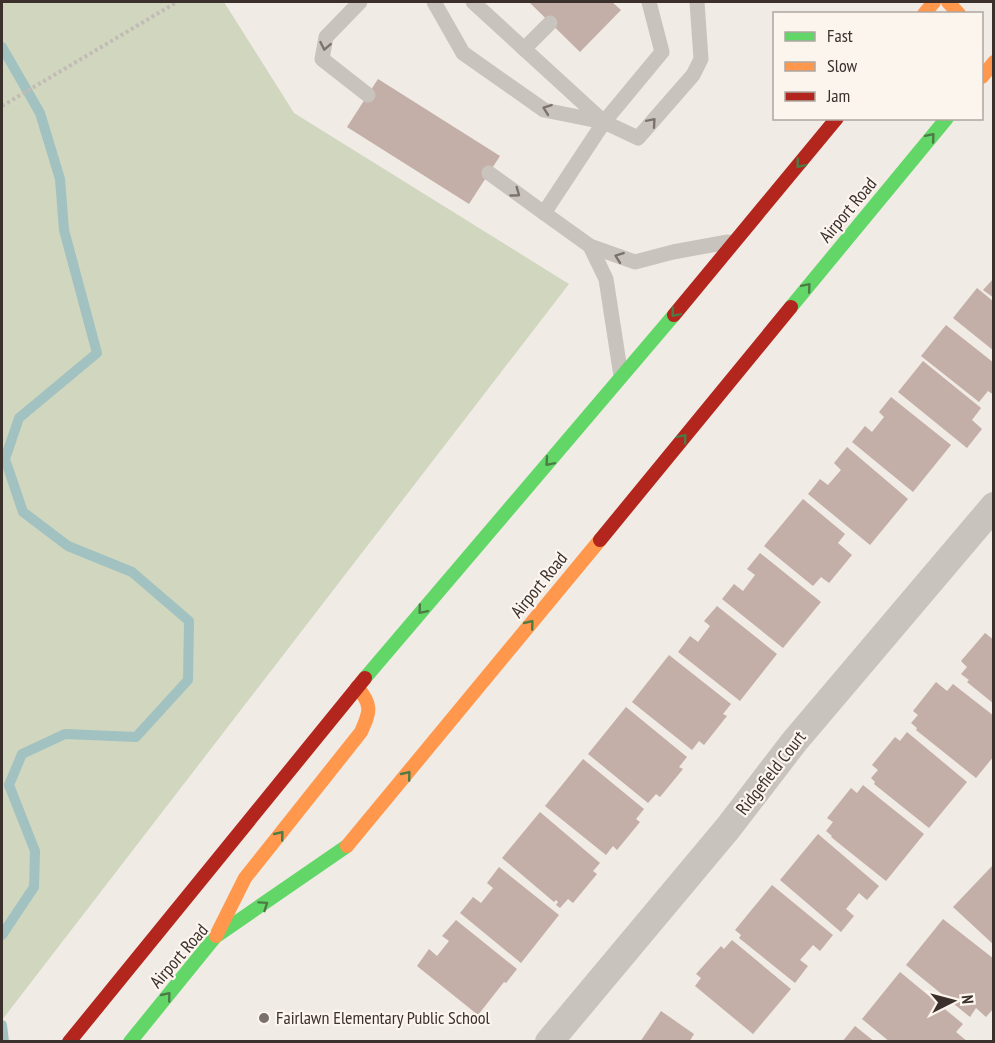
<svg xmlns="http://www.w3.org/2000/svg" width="995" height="1043" viewBox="0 0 995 1043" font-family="'PT Sans Narrow',sans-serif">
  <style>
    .green { fill: #d1d6bf }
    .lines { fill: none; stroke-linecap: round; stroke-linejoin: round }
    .stream { stroke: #a1c2c1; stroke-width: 10 }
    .building { fill: #c3afa7 }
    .path { stroke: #c2bbb6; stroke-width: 4; stroke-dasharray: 3 3; stroke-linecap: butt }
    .lane { stroke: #c9c3be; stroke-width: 15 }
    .street { stroke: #c9c3be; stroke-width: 28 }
    .fast { stroke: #63d668; stroke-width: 14 }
    .slow { stroke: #ff974d; stroke-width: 14 }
    .jam { stroke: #b3261e; stroke-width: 14 }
    .oneway { stroke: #7b726d }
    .oneway2 { stroke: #4d7b46 }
    .poi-dot { fill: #7a716c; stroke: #fbf5ee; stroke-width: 2 }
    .labels { text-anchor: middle; stroke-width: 4.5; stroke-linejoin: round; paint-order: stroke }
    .street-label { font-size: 18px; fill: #3b302b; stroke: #fbf5ee }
    .poi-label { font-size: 18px; fill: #3b302b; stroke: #fbf5ee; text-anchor: start }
  </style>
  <rect width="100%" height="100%" fill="#f0ebe5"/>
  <polygon class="green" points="2,2 224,2 294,113 569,284 2,1020"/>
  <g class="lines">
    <g class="stream">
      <polyline points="2,47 40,113 60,179 64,230 97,353 19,418 5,459 23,512 68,546 132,572 189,621 188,680 136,737 65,734 22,754 9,785 35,851 34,887 2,935"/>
      <polyline points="2,1025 4,1042"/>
    </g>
  </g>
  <g class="building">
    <polygon points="529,2 612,2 621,10 580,52"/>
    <polygon points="378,79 500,156 469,204 347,127"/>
    <polygon points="994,278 994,298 983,290"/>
    <polygon points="977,288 994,302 994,351 953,318"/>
    <polygon points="946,325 994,363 994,395 988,391 979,402 921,356"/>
    <polygon points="923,361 981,408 972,420 982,429 967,448 898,392"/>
    <polygon points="891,397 951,445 913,492 852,442 865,426 872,432 884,417 879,412"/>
    <polygon points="847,447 908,499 870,545 808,494 820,479 828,485 841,470 834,463"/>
    <polygon points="803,499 845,534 838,543 852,555 829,583 821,577 813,586 764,546"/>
    <polygon points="760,553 821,602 783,648 722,599 734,584 743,591 755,575 747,569"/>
    <polygon points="717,606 777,654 740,701 678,652 690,636 698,642 710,626 704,621"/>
    <polygon points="985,633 994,640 994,704 967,682 969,680 961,674 967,667 961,661"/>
    <polygon points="669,655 731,704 723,714 727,716 704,745 699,741 692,750 632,702"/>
    <polygon points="936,682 947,691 953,684 994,716 994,756 976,778 916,730 917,728 911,723 918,715 913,711"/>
    <polygon points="626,707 687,757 679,767 683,769 660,797 656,794 648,803 588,754"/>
    <polygon points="907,732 967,782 929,828 874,784 875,782 871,778 878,770 872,765 895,737 900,741"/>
    <polygon points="583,759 644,809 636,819 640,822 617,850 613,846 606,855 545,806"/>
    <polygon points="863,785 924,834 886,881 831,837 832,836 826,831 833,822 827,818 851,788 857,793"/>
    <polygon points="540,812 600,863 593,871 597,874 573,903 568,899 560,908 556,905 558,902 556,900 554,902 502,858"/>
    <polygon points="818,834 879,886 867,900 859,893 846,909 854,916 841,932 780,880"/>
    <polygon points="994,864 994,945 953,907"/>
    <polygon points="499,867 559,915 521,963 460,913 473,897 481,903 493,888 487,883"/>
    <polygon points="772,885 833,935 820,951 813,945 800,960 808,966 795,983 739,938 741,935 735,930"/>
    <polygon points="943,919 994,959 994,1008 986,1017 976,1008 970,1017 906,965"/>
    <polygon points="456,920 517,969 506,983 504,982 478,1015 417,966 429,949 437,956 449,941 442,936"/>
    <polygon points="732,940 791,989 753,1034 695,986 701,978 696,974 721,946 724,949"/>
    <polygon points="900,972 963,1024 956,1032 968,1042 890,1042 862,1019"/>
    <polygon points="661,1011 694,1034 689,1042 640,1042"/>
    <polygon points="855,1026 875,1042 842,1042"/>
  </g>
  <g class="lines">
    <polyline class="path" points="2,106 177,2"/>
    <g class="lane">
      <polyline points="360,2 326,37 322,59 368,95"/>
      <polyline points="434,2 463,53 544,110 604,122 638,138 693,75 701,59 697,2"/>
      <polyline points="473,2 604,122 544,213 590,246 635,262 673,252 728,242"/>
      <polyline points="524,49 550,23"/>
      <polyline points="604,122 662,52 649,2"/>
      <polyline points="489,173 544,213"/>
      <polyline points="590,246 606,279 621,376"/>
    </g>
    <polyline class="street" points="549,1042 728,828 794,742 994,506"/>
    <g class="fast">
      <polyline points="791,307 947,118"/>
      <polyline points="365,678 674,315"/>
      <polyline points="130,1042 215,937 347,846"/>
    </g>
    <g class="slow">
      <polyline points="948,2 959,14"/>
      <polyline points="924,14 934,2"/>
      <polyline points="982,77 994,62"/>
      <polyline points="347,846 600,540"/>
      <path d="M216,936L245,878L361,732C370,712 373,705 357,687"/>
    </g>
    <g class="jam">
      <polyline points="674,315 837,118"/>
      <polyline points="600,540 791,307"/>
      <polyline points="69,1042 365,678"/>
    </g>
  </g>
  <defs><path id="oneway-chevron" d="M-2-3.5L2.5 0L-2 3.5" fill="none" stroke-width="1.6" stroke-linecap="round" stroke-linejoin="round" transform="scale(1.5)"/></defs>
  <g class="oneway">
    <use href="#oneway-chevron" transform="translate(325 46) rotate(101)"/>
    <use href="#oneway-chevron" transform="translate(547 109) rotate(-160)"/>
    <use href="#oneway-chevron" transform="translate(652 122) rotate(-49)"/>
    <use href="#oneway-chevron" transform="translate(516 193) rotate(36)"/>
    <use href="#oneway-chevron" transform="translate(619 257) rotate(-160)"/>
  </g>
  <g class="oneway2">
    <use href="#oneway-chevron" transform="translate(931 137) rotate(-50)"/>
    <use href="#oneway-chevron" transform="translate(800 164) rotate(130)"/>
    <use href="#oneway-chevron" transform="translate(807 287) rotate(-50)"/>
    <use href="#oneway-chevron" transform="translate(675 313) rotate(130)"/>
    <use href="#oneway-chevron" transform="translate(683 438) rotate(-50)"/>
    <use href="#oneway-chevron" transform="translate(549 462) rotate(131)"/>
    <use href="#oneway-chevron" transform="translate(422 610) rotate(130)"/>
    <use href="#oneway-chevron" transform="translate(530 624) rotate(-51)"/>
    <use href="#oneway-chevron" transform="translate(407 775) rotate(-51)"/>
    <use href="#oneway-chevron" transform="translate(280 835) rotate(-51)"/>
    <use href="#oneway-chevron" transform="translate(264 905) rotate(-34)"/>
    <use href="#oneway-chevron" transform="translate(167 996) rotate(-51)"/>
  </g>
  <circle class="poi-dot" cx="264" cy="1018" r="6"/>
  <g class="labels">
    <g class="street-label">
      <text transform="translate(848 210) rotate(-50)" y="6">Airport Road</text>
      <text transform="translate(539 585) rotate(-51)" y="6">Airport Road</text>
      <text transform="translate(771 773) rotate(-52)" y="6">Ridgefield Court</text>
      <text transform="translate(179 956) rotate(-49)" y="6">Airport Road</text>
    </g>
    <g class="poi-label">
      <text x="276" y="1024">Fairlawn Elementary Public School</text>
    </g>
  </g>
  <rect width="995" height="1043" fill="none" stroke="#3b302b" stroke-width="6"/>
  <rect x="773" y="12" width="210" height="108" fill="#fbf5ee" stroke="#aea6a0" stroke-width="1.5"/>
  <rect x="785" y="32" width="30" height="9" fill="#63d668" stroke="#aea6a0" stroke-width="1.5"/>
  <text x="827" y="42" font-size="18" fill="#3b302b">Fast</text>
  <rect x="785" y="62" width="30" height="9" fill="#ff974d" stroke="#aea6a0" stroke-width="1.5"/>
  <text x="827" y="72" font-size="18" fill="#3b302b">Slow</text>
  <rect x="785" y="92" width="30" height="9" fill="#b3261e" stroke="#aea6a0" stroke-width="1.5"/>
  <text x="827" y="102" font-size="18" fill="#3b302b">Jam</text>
  <g transform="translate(953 1001) rotate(84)" stroke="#fbf5ee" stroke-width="4.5" paint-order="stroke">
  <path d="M0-4.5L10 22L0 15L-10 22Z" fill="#3b302b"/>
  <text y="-9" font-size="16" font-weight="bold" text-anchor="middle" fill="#3b302b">N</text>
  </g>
</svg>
